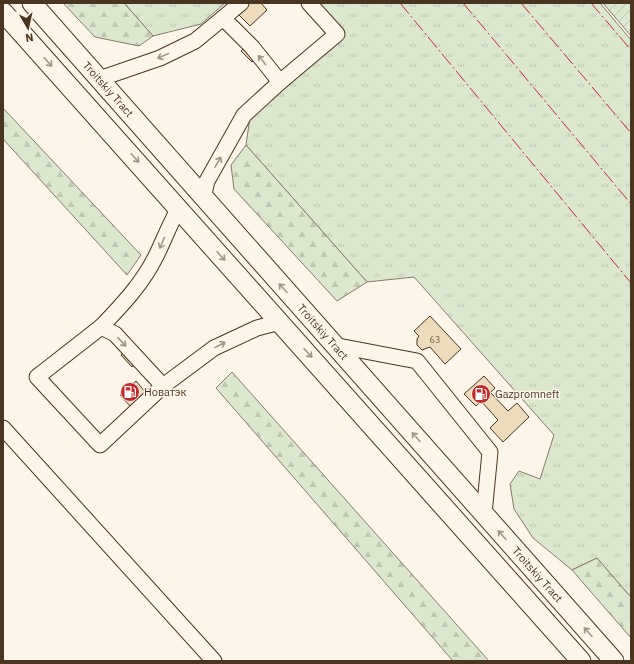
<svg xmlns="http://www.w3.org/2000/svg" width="634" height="664" viewBox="0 0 634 664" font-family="'IBM Plex Sans',sans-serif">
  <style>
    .grass { fill: url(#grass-tufts); stroke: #887966 }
    .forest { fill: url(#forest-firs); stroke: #887966 }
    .garden { fill: url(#garden-furrows); stroke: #887966 }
    .building { fill: #ecdcbc; stroke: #4a3520 }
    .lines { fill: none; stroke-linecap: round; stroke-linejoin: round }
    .minor-casing { stroke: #4a3520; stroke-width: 17 }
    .major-casing { stroke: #4a3520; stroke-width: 21 }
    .minor { stroke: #fbf6e9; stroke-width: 15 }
    .major { stroke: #fbf6e9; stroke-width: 19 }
    .power { stroke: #c62828; stroke-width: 1; stroke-dasharray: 14 3 2 3; stroke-linecap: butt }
    .oneway { stroke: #a29684 }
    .labels { text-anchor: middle; stroke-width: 3; stroke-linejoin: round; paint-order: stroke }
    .number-label { font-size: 9px; fill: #725f47 }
    .street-label { font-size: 11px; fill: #4a3520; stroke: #fbf6e9 }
    .poi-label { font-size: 11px; fill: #4a3520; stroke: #fbf6e9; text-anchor: start }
  </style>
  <defs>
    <pattern id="grass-tufts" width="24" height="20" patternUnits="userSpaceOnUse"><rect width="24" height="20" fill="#dce7d0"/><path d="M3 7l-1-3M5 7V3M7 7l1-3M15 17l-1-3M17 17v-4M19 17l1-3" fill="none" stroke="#bec7b2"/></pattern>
    <pattern id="forest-firs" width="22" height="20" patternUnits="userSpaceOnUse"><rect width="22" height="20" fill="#dce7d0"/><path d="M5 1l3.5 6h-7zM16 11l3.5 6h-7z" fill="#bec7b2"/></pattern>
    <pattern id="garden-furrows" width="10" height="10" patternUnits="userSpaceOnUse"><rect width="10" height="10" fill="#dce7d0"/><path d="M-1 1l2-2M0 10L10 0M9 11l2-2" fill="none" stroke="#bec7b2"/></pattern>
  </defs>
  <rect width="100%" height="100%" fill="#fbf6e9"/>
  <g class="grass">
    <polygon points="124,3 225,3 201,24 153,36"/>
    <polygon points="317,3 600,3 631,40 631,596 628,594 597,558 572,570 533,538 514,509 510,484 519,471 540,479 554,435 414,277 367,282 246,145 250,117 343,33"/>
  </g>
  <g class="forest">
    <polygon points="63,3 124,3 153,36 139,46 95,37"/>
    <polygon points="3,108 141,255 127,275 3,139"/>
    <polygon points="246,145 367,282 337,301 234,189 231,165"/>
    <polygon points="232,372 489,661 453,661 216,388"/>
    <polygon points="597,558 628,594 631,596 631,638 572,570"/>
  </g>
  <polygon class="garden" points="603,3 631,3 631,36"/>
  <g class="building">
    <polygon points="249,3 261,3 267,10 250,26 238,14"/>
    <polygon points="253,39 264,50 252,62 241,51"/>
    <polygon points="430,316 461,349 445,364 430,347 422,350 417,345 417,339 419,336 414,331"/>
    <polygon points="133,344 144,356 132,367 121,355"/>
    <polygon points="484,376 495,388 476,406 464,394"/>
    <polygon points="136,381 146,393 131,407 120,395"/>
    <polygon points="490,392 508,411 517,403 529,417 503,442 490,428 498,420 481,401"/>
  </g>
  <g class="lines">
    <g class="minor-casing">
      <g id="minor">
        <polyline points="223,18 241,3"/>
        <polyline points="99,79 160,58 195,41 223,18 252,47 280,82 244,115 207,181 203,198"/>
        <polyline points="280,82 337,34 309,3"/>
        <path d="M179,208C170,223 164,240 156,256C143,283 122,305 101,327L115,334L163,386L214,348L257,328L280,322"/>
        <polyline points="101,327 37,377 100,445 163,386"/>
        <polyline points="333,345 417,361 490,452 484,514"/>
        <polyline points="3,428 214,661"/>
      </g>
    </g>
    <g class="major-casing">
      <g id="major">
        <path id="s1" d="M32,3L614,661"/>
        <polyline points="3,12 581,661"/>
      </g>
    </g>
    <use href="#minor" class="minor"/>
    <use href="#major" class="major"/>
    <g class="power">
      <polyline points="400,3 631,283"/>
      <polyline points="463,3 631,204"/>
      <polyline points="521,3 631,133"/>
      <polyline points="591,3 631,50"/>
      <polyline points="3,659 5,661"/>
    </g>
  </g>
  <defs><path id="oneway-shaft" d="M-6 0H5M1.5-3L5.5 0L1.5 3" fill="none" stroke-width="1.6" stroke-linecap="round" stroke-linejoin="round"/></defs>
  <g class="oneway">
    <use href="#oneway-shaft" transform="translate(163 56) rotate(156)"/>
    <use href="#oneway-shaft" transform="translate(262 60) rotate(-129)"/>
    <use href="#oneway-shaft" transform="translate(48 62) rotate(48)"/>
    <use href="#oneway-shaft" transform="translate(135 158) rotate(48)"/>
    <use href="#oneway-shaft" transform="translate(218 162) rotate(-60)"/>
    <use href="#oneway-shaft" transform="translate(162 243) rotate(114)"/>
    <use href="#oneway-shaft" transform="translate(221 256) rotate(48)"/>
    <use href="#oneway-shaft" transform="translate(283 288) rotate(-132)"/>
    <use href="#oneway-shaft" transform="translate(122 342) rotate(47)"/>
    <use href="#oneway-shaft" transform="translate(220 345) rotate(-26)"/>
    <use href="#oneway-shaft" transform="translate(308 353) rotate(48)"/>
    <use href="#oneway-shaft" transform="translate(416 437) rotate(-132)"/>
    <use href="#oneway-shaft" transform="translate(502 535) rotate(-132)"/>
    <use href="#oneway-shaft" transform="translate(588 632) rotate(-132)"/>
  </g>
  <defs>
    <g id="fuel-disc" transform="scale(1)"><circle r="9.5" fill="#c62828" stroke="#fbf6e9"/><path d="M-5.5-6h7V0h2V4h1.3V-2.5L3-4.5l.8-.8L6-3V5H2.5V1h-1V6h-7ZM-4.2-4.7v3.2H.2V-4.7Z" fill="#fff"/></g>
  </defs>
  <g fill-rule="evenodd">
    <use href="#fuel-disc" x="130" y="392"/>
    <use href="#fuel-disc" x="481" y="394"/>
  </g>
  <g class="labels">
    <g class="number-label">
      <text x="435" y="343">63</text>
    </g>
    <g class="street-label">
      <text dy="4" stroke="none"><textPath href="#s1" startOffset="115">Troitskiy Tract</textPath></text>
      <text dy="4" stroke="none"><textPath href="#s1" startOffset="439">Troitskiy Tract</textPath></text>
      <text dy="4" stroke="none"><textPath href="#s1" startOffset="763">Troitskiy Tract</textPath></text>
    </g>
    <g class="poi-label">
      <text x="144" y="396">Новатэк</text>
      <text x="495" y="398">Gazpromneft</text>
    </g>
  </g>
  <rect width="634" height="664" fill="none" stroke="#4a3520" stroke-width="8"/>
  <g transform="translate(28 28) rotate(171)" stroke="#fbf6e9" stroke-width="3" paint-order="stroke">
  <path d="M0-3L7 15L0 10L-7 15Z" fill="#4a3520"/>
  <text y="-6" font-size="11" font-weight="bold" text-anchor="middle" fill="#4a3520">N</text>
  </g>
</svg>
